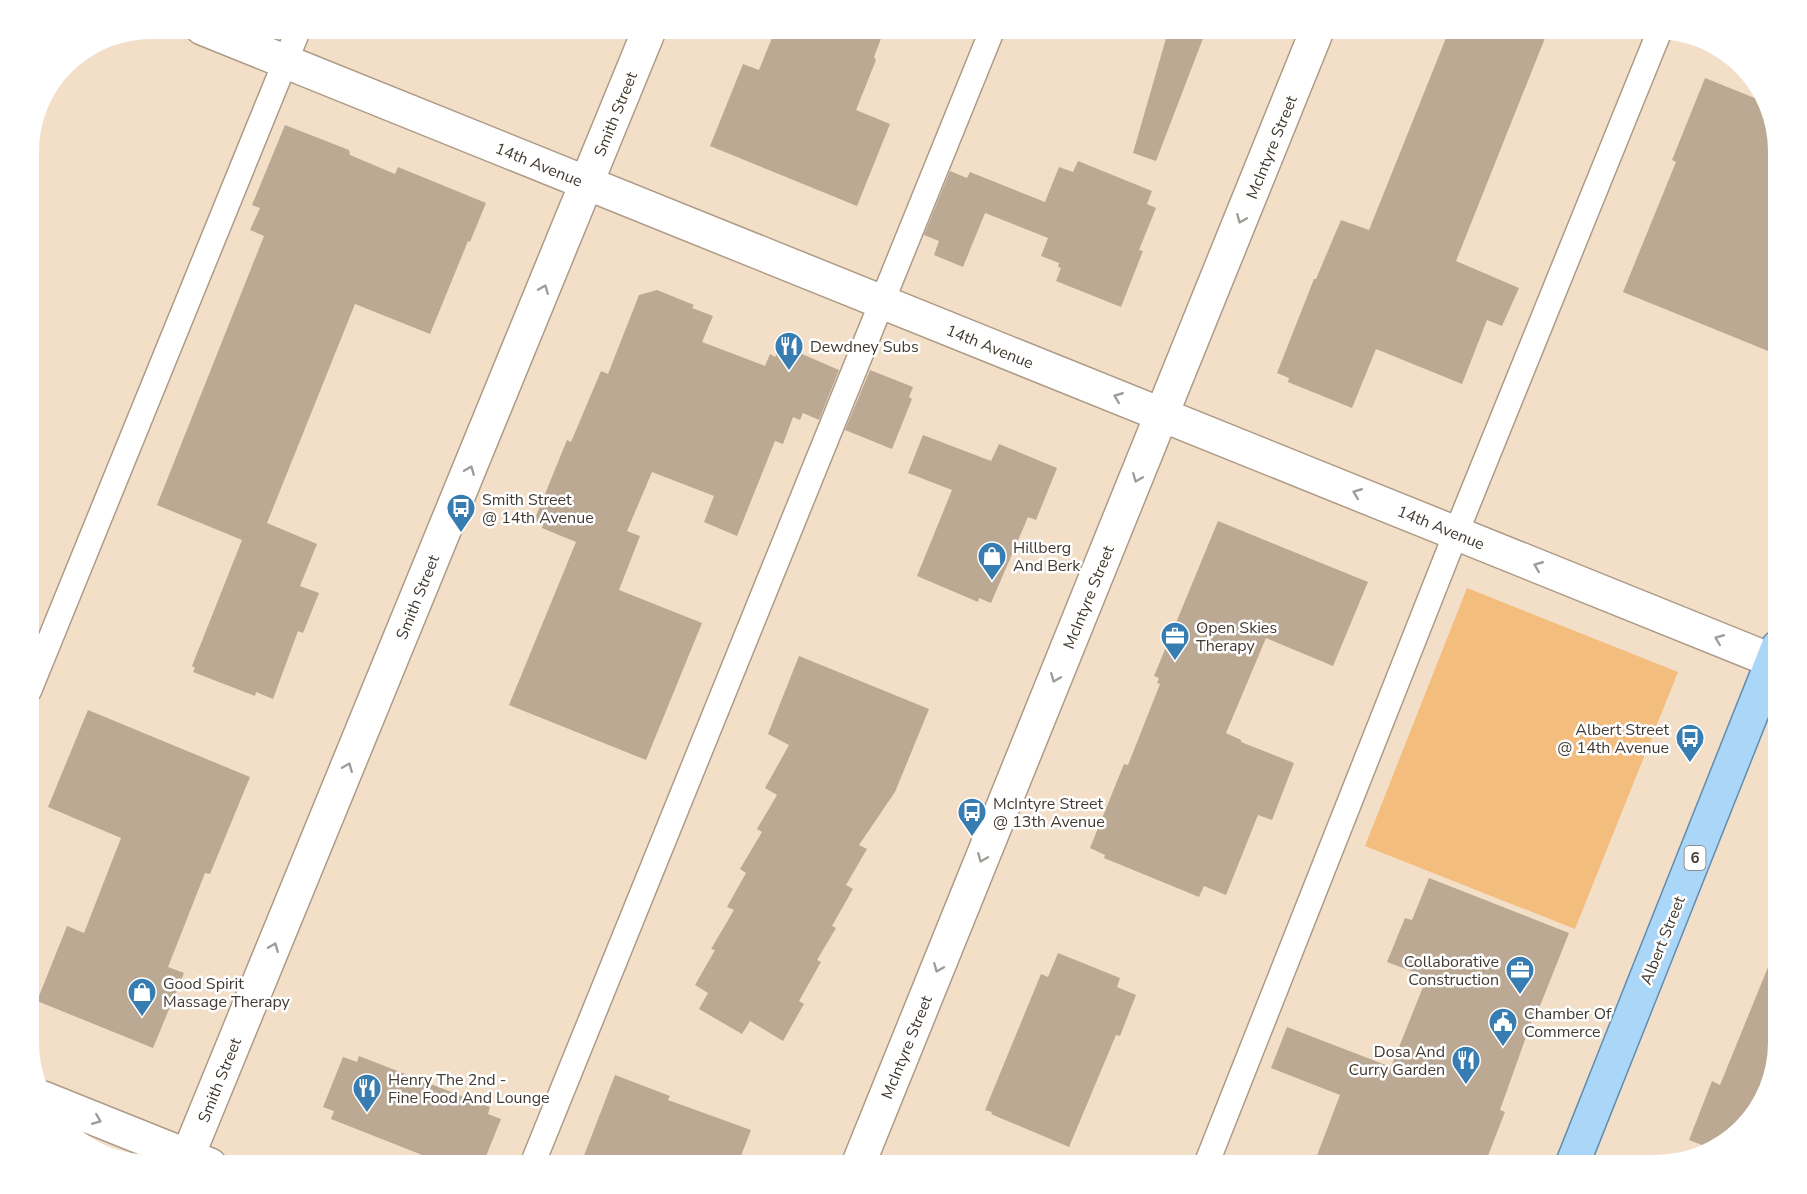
<svg xmlns="http://www.w3.org/2000/svg" width="1807" height="1194" viewBox="0 0 1807 1194" font-family="'Nunito Sans',sans-serif">
  <style>
    .green { fill: #f3bd7e }
    .building { fill: #bca993 }
    .lines { fill: none; stroke-linecap: round; stroke-linejoin: round }
    .service-casing { stroke: #ae9b86; stroke-width: 27 }
    .minor-casing { stroke: #ae9b86; stroke-width: 36 }
    .primary-casing { stroke: #618db0; stroke-width: 36 }
    .service { stroke: #fff; stroke-width: 24 }
    .minor { stroke: #fff; stroke-width: 33 }
    .primary { stroke: #aad6f8; stroke-width: 33 }
    .oneway { stroke: #a09c98 }
    .labels { text-anchor: middle; stroke-width: 5; stroke-linejoin: round; paint-order: stroke }
    .shield { fill: #fff; stroke: #7a756f; stroke-width: 1.5 }
    .shield-label { font-size: 15px; font-weight: bold; fill: #413a31 }
    .street-label { font-size: 16px; fill: #413a31; stroke: #fff }
    .poi-label { font-size: 16px; fill: #413a31; stroke: #fff; text-anchor: start }
  </style>
  <rect width="100%" height="100%" fill="#f3dfc8"/>
  <polygon class="green" points="1467,588 1678,672 1575,929 1365,846"/>
  <g class="building">
    <polygon points="776,28 885,28 874,57 876,60 856,110 890,124 857,206 710,146 743,64 759,70"/>
    <polygon points="1169,28 1207,28 1156,161 1133,153"/>
    <polygon points="1450,28 1549,28 1456,261 1519,288 1502,326 1487,320 1462,384 1376,349 1352,408 1288,382 1289,378 1277,373 1314,279 1316,279 1341,220 1369,230"/>
    <polygon points="1705,78 1767,103 1778,150 1778,355 1623,292 1676,162 1672,160"/>
    <polygon points="285,125 349,150 350,155 395,174 398,167 486,203 470,242 468,241 430,334 355,304 267,523 317,544 300,586 319,593 303,633 298,631 273,699 256,692 255,696 193,672 195,668 192,666 242,540 157,505 264,236 250,230 260,208 252,205"/>
    <polygon points="1078,161 1152,191 1147,204 1156,208 1139,250 1143,251 1121,307 1056,281 1061,268 1058,267 1059,263 1041,256 1048,238 985,213 963,267 934,255 939,241 924,235 950,171 967,178 970,172 1045,202 1059,167 1073,172"/>
    <polygon points="657,290 694,305 692,308 713,316 702,342 765,366 770,354 775,357 777,353 798,345 802,354 839,370 819,420 803,413 800,420 793,417 783,444 775,441 737,536 704,522 714,496 652,472 627,531 640,536 619,590 702,623 646,760 509,705 576,542 542,528 543,525 534,521 567,440 571,442 601,371 608,374 639,295"/>
    <polygon points="870,370 913,387 909,397 912,399 892,449 845,430"/>
    <polygon points="923,435 991,461 999,444 1057,468 1036,520 1028,517 991,603 979,598 978,602 917,576 952,490 908,473"/>
    <polygon points="1218,521 1368,582 1333,666 1266,638 1226,733 1241,740 1241,742 1294,763 1272,820 1258,815 1226,895 1204,886 1199,897 1104,858 1105,855 1090,848 1124,764 1128,765 1160,684 1157,683 1159,678 1154,676"/>
    <polygon points="799,656 929,709 895,792 859,845 867,849 846,885 853,889 832,926 836,928 817,960 821,962 799,1001 804,1004 783,1041 750,1021 742,1034 699,1009 708,993 695,985 715,950 711,949 734,910 727,907 746,873 740,869 762,832 757,829 777,795 765,788 789,745 768,734"/>
    <polygon points="88,710 250,777 210,874 205,873 168,967 184,973 153,1048 37,1001 67,926 84,933 121,838 48,807"/>
    <polygon points="1429,878 1569,933 1534,1021 1532,1020 1500,1110 1505,1112 1484,1166 1313,1166 1340,1095 1271,1068 1287,1027 1391,1067 1427,977 1387,962 1405,918 1412,920"/>
    <polygon points="1777,945 1778,1044 1758,1112 1715,1150 1689,1140 1712,1081 1720,1085"/>
    <polygon points="1058,953 1120,978 1117,987 1136,995 1120,1036 1116,1035 1069,1147 991,1114 992,1112 985,1110 1041,974 1048,977"/>
    <polygon points="359,1056 490,1107 488,1114 501,1119 482,1166 450,1166 331,1119 334,1111 323,1107 343,1057 357,1062"/>
    <polygon points="615,1075 670,1096 668,1100 751,1130 737,1166 580,1166"/>
  </g>
  <g class="lines">
    <g class="service-casing">
      <g id="service">
        <polyline points="29,691 299,28"/>
        <polyline points="532,1165 993,28"/>
        <polyline points="1206,1165 1456,533 1660,30"/>
      </g>
    </g>
    <g class="minor-casing">
      <g id="minor">
        <polyline points="202,28 1778,663"/>
        <polyline points="43,1098 210,1165"/>
        <polyline points="184,1165 650,28"/>
        <polyline points="858,1165 1318,28"/>
      </g>
    </g>
    <g class="primary-casing">
      <polyline id="primary" points="1572,1165 1778,647"/>
    </g>
    <use href="#service" class="service"/>
    <use href="#minor" class="minor"/>
    <use href="#primary" class="primary"/>
  </g>
  <defs><path id="oneway-chevron" d="M-2-3.5L2.5 0L-2 3.5" fill="none" stroke-width="1.6" stroke-linecap="round" stroke-linejoin="round" transform="scale(1.5)"/></defs>
  <g class="oneway">
    <use href="#oneway-chevron" transform="translate(1241 219) rotate(112)"/>
    <use href="#oneway-chevron" transform="translate(544 289) rotate(-68)"/>
    <use href="#oneway-chevron" transform="translate(1118 397) rotate(-158)"/>
    <use href="#oneway-chevron" transform="translate(470 470) rotate(-68)"/>
    <use href="#oneway-chevron" transform="translate(1137 478) rotate(112)"/>
    <use href="#oneway-chevron" transform="translate(1357 493) rotate(-158)"/>
    <use href="#oneway-chevron" transform="translate(1538 566) rotate(-158)"/>
    <use href="#oneway-chevron" transform="translate(1719 639) rotate(-158)"/>
    <use href="#oneway-chevron" transform="translate(1055 678) rotate(112)"/>
    <use href="#oneway-chevron" transform="translate(348 767) rotate(-68)"/>
    <use href="#oneway-chevron" transform="translate(982 858) rotate(112)"/>
    <use href="#oneway-chevron" transform="translate(274 947) rotate(-68)"/>
    <use href="#oneway-chevron" transform="translate(938 968) rotate(112)"/>
    <use href="#oneway-chevron" transform="translate(97 1120) rotate(22)"/>
  </g>
  <defs>
    <g id="restaurant-pin" transform="scale(1.5)"><path d="M0 17L-7.5 6A9.5 9.5 0 1 1 7.5 6Z" fill="#377db2" stroke="#fff"/><path d="M-5-6h1v4h1v-4h1v4h1v-4h1v5L-1.5 .5V6h-2V.5L-5-1ZM5-6V6H3V1.5H1.5Q1.5-4 5-6Z" fill="#fff"/></g>
    <g id="bus-pin" transform="scale(1.5)"><path d="M0 17L-7.5 6A9.5 9.5 0 1 1 7.5 6Z" fill="#377db2" stroke="#fff"/><path d="M-5-6H5V4H4V6H2V4H-2V6H-4V4H-5ZM-3.5-4V0h7V-4ZM-3.5 1.2v1.5H-2V1.2ZM2 1.2v1.5H3.5V1.2Z" fill="#fff"/></g>
    <g id="shop-pin" transform="scale(1.5)"><path d="M0 17L-7.5 6A9.5 9.5 0 1 1 7.5 6Z" fill="#377db2" stroke="#fff"/><path d="M-5-2.5h2.3a2.7 3.5 0 0 1 5.4 0H5L5.5 6h-11ZM-1.5-2.5h3a1.5 2.3 0 0 0-3 0Z" fill="#fff"/></g>
    <g id="office-pin" transform="scale(1.5)"><path d="M0 17L-7.5 6A9.5 9.5 0 1 1 7.5 6Z" fill="#377db2" stroke="#fff"/><path d="M-6-3h4V-5.5h4V-3h4V5H-6ZM-1-4.5V-3h2v-1.5ZM-6 0V1H6V0Z" fill="#fff"/></g>
    <g id="civic-pin" transform="scale(1.5)"><path d="M0 17L-7.5 6A9.5 9.5 0 1 1 7.5 6Z" fill="#377db2" stroke="#fff"/><path d="M-.6-6.5H3V-4.5H.6V-3L4-1V1h2V6H-6V1h2V-1L-.6-3ZM-1.2 2.5V6h2.4V2.5Z" fill="#fff"/></g>
  </defs>
  <g fill-rule="evenodd">
    <use href="#restaurant-pin" x="789" y="346"/>
    <use href="#bus-pin" x="461" y="508"/>
    <use href="#shop-pin" x="992" y="556"/>
    <use href="#office-pin" x="1175" y="636"/>
    <use href="#bus-pin" x="1690" y="738"/>
    <use href="#bus-pin" x="972" y="812"/>
    <use href="#office-pin" x="1520" y="970"/>
    <use href="#shop-pin" x="142" y="992"/>
    <use href="#civic-pin" x="1503" y="1022"/>
    <use href="#restaurant-pin" x="1466" y="1060"/>
    <use href="#restaurant-pin" x="367" y="1088"/>
  </g>
  <g class="labels">
    <rect class="shield" x="1684.5" y="846" width="21" height="24" rx="4.5"/>
    <g class="shield-label">
      <text x="1695" y="863">6</text>
    </g>
    <g class="street-label">
      <text transform="translate(615 114) rotate(-68)" y="6">Smith Street</text>
      <text transform="translate(1271 147) rotate(-68)" y="6">McIntyre Street</text>
      <text transform="translate(539 164) rotate(22)" y="6">14th Avenue</text>
      <text transform="translate(990 346) rotate(22)" y="6">14th Avenue</text>
      <text transform="translate(1441 527) rotate(22)" y="6">14th Avenue</text>
      <text transform="translate(417 597) rotate(-68)" y="6">Smith Street</text>
      <text transform="translate(1088 597) rotate(-68)" y="6">McIntyre Street</text>
      <text transform="translate(1662 940) rotate(-68)" y="6">Albert Street</text>
      <text transform="translate(906 1047) rotate(-68)" y="6">McIntyre Street</text>
      <text transform="translate(219 1080) rotate(-68)" y="6">Smith Street</text>
    </g>
    <g class="poi-label">
      <text x="810" y="352">Dewdney Subs</text>
      <text x="482" y="505">Smith Street<tspan x="482" dy="18">@ 14th Avenue</tspan></text>
      <text x="1013" y="553">Hillberg<tspan x="1013" dy="18">And Berk</tspan></text>
      <text x="1196" y="633">Open Skies<tspan x="1196" dy="18">Therapy</tspan></text>
      <text x="1669" y="735" text-anchor="end">Albert Street<tspan x="1669" dy="18">@ 14th Avenue</tspan></text>
      <text x="993" y="809">McIntyre Street<tspan x="993" dy="18">@ 13th Avenue</tspan></text>
      <text x="1499" y="967" text-anchor="end">Collaborative<tspan x="1499" dy="18">Construction</tspan></text>
      <text x="163" y="989">Good Spirit<tspan x="163" dy="18">Massage Therapy</tspan></text>
      <text x="1524" y="1019">Chamber Of<tspan x="1524" dy="18">Commerce</tspan></text>
      <text x="1445" y="1057" text-anchor="end">Dosa And<tspan x="1445" dy="18">Curry Garden</tspan></text>
      <text x="388" y="1085">Henry The 2nd -<tspan x="388" dy="18">Fine Food And Lounge</tspan></text>
    </g>
  </g>
  <path d="M0 0H1807V1194H0ZM151 39H1656A112 112 0 0 1 1768 151V1043A112 112 0 0 1 1656 1155H151A112 112 0 0 1 39 1043V151A112 112 0 0 1 151 39Z" fill="#fff" fill-rule="evenodd"/>
</svg>
